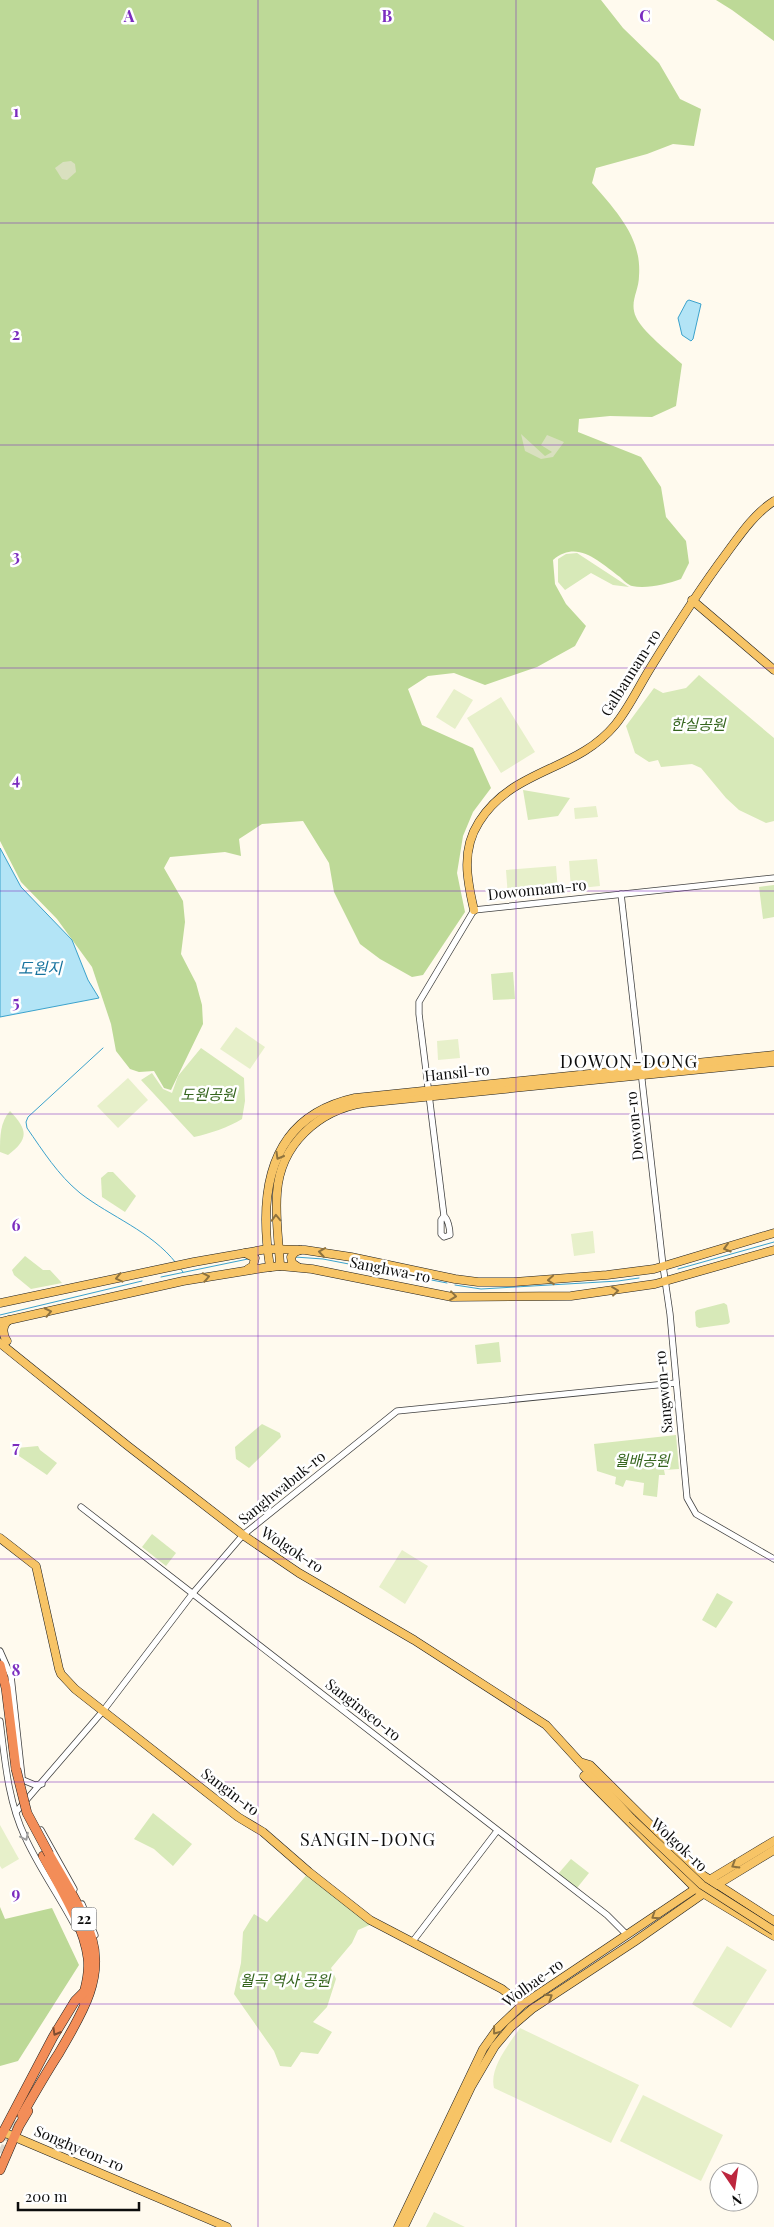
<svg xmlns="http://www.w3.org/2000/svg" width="774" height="2227" viewBox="0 0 774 2227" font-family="'Playfair Display','Noto Sans KR',serif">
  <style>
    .green { fill: #d7e9b8 }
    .forest { fill: #bdd997 }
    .cemetery { fill: #d9e0bf }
    .pitch { fill: #e7f0ca }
    .water { fill: #b3e4f6; stroke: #3ba2cc }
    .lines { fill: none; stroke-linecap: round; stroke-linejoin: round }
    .stream { stroke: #3ba2cc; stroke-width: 1 }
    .highway-tunnel { stroke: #dbd6cc; stroke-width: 9; stroke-dasharray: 9 4.5; stroke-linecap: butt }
    .minor-casing { stroke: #404040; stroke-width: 7 }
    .major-casing { stroke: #1e1e1e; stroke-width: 9 }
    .highway-casing { stroke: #1e1e1e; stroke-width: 10 }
    .minor { stroke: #fff; stroke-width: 5.5 }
    .major { stroke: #f7c466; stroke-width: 8 }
    .highway { stroke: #f38d58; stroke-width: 9 }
    .major-bridge-casing { stroke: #1e1e1e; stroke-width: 9; stroke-linecap: butt }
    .highway-bridge-casing { stroke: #1e1e1e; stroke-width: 10; stroke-linecap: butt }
    .major-bridge { stroke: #f7c466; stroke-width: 8 }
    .highway-bridge { stroke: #f38d58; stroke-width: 9 }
    .oneway { stroke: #8e723e }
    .oneway2 { stroke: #9e9e9e }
    .oneway3 { stroke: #804d32 }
    .grid { fill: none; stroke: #7b2cbf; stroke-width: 1; stroke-opacity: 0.55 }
    .labels { text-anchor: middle; stroke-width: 5; stroke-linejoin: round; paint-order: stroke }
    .shield { fill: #fff; stroke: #565656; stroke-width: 1 }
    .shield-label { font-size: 14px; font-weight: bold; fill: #0d0d0d }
    .street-label { font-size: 15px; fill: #0d0d0d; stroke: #fff }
    .park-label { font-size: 15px; font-style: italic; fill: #35651e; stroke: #fff }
    .water-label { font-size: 16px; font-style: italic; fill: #17739e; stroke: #fff }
    .quarter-label { font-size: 18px; letter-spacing: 1px; fill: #0d0d0d; stroke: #fff }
    .grid-label { font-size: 16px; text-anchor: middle; font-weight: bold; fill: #7b2cbf; stroke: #fff; stroke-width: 5; stroke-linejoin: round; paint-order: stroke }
  </style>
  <rect width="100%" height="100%" fill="#fffaee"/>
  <g class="green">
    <polygon points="577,553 629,587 613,585 591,573 565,590 558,582 558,559 566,554"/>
    <polygon points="699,675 774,738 774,821 766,823 739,810 726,798 701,768 692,764 661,767 658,760 649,762 635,753 626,726 654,688 663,693 686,688"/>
    <polygon points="523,790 570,798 558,816 528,820"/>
    <polygon points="774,885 774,917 763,919 759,887"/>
    <polygon points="513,972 515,999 493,1000 491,974"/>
    <path d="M201,1048L244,1078L245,1101L242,1119C229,1127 209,1134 194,1137L141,1080L152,1073L163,1089L172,1093L178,1076Z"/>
    <path d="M10,1111C28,1130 29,1139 8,1155L0,1152C0,1137 0,1122 10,1111Z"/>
    <polygon points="108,1172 113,1172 136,1196 125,1212 102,1197 101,1178"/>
    <polygon points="25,1256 43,1270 50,1270 62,1283 31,1289 14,1275 12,1270"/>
    <polygon points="724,1303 727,1305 730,1322 728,1324 699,1328 696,1326 695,1312 697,1310"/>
    <polygon points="499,1342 501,1362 477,1364 475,1345"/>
    <polygon points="262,1424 280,1433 281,1437 249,1468 236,1459 235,1447"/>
    <polygon points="676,1435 679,1469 664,1470 665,1475 659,1475 657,1497 643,1495 644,1483 626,1480 623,1487 615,1484 616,1477 597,1471 594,1444"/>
    <polygon points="38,1446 40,1450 57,1463 47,1475 19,1456 17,1448"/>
    <polygon points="152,1534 176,1553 166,1566 142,1547"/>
    <polygon points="717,1593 733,1602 716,1628 702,1620"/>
    <polygon points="153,1813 192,1844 173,1866 154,1849 134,1839"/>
    <polygon points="571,1859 589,1873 577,1888 558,1874"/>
    <polygon points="309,1872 372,1924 358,1930 352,1943 331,1968 336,1979 327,2007 313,2022 332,2032 318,2054 301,2052 291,2067 280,2066 274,2051 234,1994 241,1963 243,1932 254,1914 267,1922"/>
  </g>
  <g class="forest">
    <path d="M0,0H601L623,28L659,63L680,99L701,109L694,146L673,144L647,154L596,168L592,183C616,211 642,237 639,276C639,291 629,302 636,317C641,330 671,354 682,364L676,406L652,417L610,416L579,419L578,432L641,457L661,487L666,517L686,541L689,563L681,579C667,584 647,589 632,586C628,585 623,580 620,577C599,562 578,539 553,560L555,584L566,604L586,626L575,646L537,667L485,685L454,673L428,676L408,689L422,725L473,748L491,788L473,812L463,836L457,873L465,912L423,975L412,977L380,959L360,944L334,892L329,863L303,821L262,824L239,839L241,856L225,852L170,857L164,868L183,901L185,922L181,954L196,983L202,1005L203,1024L171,1090L164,1088L154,1071L139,1072L130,1069L116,1051L111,1024L92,967L57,919L21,882L0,841Z"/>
    <polygon points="716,0 774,0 774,41 732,10"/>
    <polygon points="0,1907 5,1919 52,1908 79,1965 18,2061 0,2066"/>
  </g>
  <g class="cemetery">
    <polygon points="71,161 75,164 76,172 67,180 62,179 55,168 63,162"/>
    <polygon points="521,434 545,456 552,452 541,445 547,435 564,442 553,457 541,459 525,451"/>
  </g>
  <g class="pitch">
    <polygon points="454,689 473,700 455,729 436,717"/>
    <polygon points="501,697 535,752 501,773 467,718"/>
    <polygon points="596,806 598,817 575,819 574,808"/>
    <polygon points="597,859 600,886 571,889 569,861"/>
    <polygon points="556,866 558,892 508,897 506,870"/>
    <polygon points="236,1027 265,1047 250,1069 220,1049"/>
    <polygon points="458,1039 460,1058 438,1060 437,1041"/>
    <polygon points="128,1078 148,1100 118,1128 97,1106"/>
    <polygon points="593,1231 595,1253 574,1256 571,1234"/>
    <polygon points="402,1550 428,1566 405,1604 379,1587"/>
    <polygon points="0,1825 19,1859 2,1869 0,1866"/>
    <polygon points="727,1946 767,1970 731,2028 692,2004"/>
    <path d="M520,2028L639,2085L611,2143L494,2088C489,2068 509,2044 520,2028Z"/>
    <polygon points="643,2095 723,2135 701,2181 620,2141"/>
    <polygon points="434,2212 465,2227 426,2227"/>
  </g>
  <g class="water">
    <polygon points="689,300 701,304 693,339 691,341 682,335 678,318 687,301"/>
    <polygon points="0,848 21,887 72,940 88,980 99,998 0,1017"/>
  </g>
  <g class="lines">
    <g class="stream">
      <path d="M103,1048L28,1117L26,1122L27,1128C43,1151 58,1175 80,1193C111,1217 151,1231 176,1263"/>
      <polyline points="295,1257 323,1259 447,1283"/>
      <polyline points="180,1268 183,1272"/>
      <polyline points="678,1269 774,1242"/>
      <polyline points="161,1277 248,1259"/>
      <polyline points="455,1285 481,1289 618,1281 639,1278"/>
      <polyline points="0,1315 142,1281"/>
    </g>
    <polyline class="highway-tunnel" points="2,2154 18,2121"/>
    <g class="minor-casing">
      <g id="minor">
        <polyline points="621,894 663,1266 670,1314 687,1498 696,1514 774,1559"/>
        <path d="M444,1216L441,1220V1234L444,1237L450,1235C450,1229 448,1219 444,1216L419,1014V1002L474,910L774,878"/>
        <polyline points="81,1507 607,1915 627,1935"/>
        <polyline points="0,1651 11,1676 22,1777"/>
        <path d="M0,1721C5,1761 8,1801 25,1837C39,1868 60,1897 76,1928"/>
        <polyline points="23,1780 35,1785 42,1784"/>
        <polyline points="16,1812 103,1711 193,1593 243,1535 397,1411 676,1383"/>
        <polyline points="41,1830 74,1889"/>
        <polyline points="82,1904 95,1935"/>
        <polyline points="413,1941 497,1831"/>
      </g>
    </g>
    <g class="major-casing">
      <g id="major">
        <polyline points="692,600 774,670"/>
        <path d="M474,910C467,880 461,850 479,822C513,768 576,772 615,725C629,708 639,686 651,667C675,628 699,590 726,554C740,535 754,514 774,501"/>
        <polyline points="245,1253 255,1258 253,1266 248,1269"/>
        <path d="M280,1266C279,1242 275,1218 277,1193C280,1145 318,1110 364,1103L774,1062"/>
        <path d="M270,1267C258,1191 269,1117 355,1098L774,1055"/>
        <polyline points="298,1267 292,1263 291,1257 295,1252 300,1250"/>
        <polyline points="0,1303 194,1262 267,1249 305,1250 351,1257 455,1279 478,1282 514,1282 607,1275 654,1269 774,1233"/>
        <polyline points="0,1322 183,1281 263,1268 280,1266 312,1269 452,1297 571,1296 655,1284 774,1250"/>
        <path d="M7,1341C2,1334 2,1325 9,1320"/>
        <polyline points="0,1343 128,1446 243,1535 299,1573 414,1640 546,1725 632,1819"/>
        <polyline points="0,1538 36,1566 59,1669 61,1674 75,1689 238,1817 263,1832 309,1872 370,1920 502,1989 522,2005"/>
        <polyline points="580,1762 590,1765 698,1872 774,1921"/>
        <polyline points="584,1776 696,1889 774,1936"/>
        <polyline points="3,2132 227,2227"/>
        <polyline points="398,2227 483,2049 498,2028 522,2005 701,1885 774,1841"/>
        <polyline points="404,2227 471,2087 495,2046 511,2027 532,2009 634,1942 710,1889 774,1850"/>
      </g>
    </g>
    <g class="highway-casing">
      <g id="highway">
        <polyline points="0,1665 6,1688 16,1769"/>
        <path d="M43,1856C59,1886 84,1925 88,1958C90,1972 86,1987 82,2000"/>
        <path d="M22,2115C34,2094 46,2073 59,2053C79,2018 104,1981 92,1939C83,1909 64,1881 49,1854"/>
        <polyline points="0,2138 53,2037 75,2001 84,1992"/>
        <polyline points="0,2170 19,2126 28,2111"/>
      </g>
    </g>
    <use href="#minor" class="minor"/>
    <use href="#major" class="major"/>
    <use href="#highway" class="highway"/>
    <g class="major-bridge-casing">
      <polyline id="major-bridge" points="632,1819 702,1885 774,1931"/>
    </g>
    <g class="highway-bridge-casing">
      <polyline id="highway-bridge" points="16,1769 27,1813 49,1854"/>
    </g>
    <use href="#major-bridge" class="major-bridge"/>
    <use href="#highway-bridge" class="highway-bridge"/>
  </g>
  <defs><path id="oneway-chevron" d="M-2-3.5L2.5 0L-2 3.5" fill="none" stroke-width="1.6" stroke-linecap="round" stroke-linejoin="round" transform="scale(1.25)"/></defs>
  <g class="oneway">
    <use href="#oneway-chevron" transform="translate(279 1156) rotate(120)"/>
    <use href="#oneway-chevron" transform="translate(276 1218) rotate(-92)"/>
    <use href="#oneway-chevron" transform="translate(727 1248) rotate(163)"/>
    <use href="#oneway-chevron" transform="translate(322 1252) rotate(-171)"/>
    <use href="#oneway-chevron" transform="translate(206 1277) rotate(-11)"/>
    <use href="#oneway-chevron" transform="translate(119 1278) rotate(167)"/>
    <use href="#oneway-chevron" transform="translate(551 1280) rotate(176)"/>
    <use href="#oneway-chevron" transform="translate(615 1291) rotate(-7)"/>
    <use href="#oneway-chevron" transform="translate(453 1296) rotate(7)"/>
    <use href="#oneway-chevron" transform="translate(48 1312) rotate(-12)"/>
    <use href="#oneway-chevron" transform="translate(735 1865) rotate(149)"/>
    <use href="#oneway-chevron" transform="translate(655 1916) rotate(146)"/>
    <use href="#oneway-chevron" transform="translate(549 1997) rotate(-33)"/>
    <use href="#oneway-chevron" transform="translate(496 2031) rotate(128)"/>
  </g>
  <use class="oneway2" href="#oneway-chevron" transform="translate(25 1837) rotate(64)"/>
  <use class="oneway3" href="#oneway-chevron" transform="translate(56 2032) rotate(120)"/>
  <path class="grid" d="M258,0V2227M516,0V2227M0,223H774M0,445H774M0,668H774M0,891H774M0,1114H774M0,1336H774M0,1559H774M0,1782H774M0,2004H774"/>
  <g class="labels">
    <rect class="shield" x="71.5" y="1907.5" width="25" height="23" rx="4"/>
    <g class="shield-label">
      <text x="84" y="1924">22</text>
    </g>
    <g class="street-label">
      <text transform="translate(631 673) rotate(-58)" y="5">Galbannam-ro</text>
      <text transform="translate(537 890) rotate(-6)" y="5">Dowonnam-ro</text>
      <text transform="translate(457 1073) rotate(-6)" y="5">Hansil-ro</text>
      <text transform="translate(635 1126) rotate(-96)" y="5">Dowon-ro</text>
      <text transform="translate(390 1270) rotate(11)" y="5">Sanghwa-ro</text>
      <text transform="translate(664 1392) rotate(-95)" y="5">Sangwon-ro</text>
      <text transform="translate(282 1488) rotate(-39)" y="5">Sanghwabuk-ro</text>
      <text transform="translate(292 1550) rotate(33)" y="5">Wolgok-ro</text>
      <text transform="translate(363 1710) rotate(38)" y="5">Sanginseo-ro</text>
      <text transform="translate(230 1792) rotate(37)" y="5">Sangin-ro</text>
      <text transform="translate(679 1845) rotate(43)" y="5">Wolgok-ro</text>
      <text transform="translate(533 1983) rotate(-36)" y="5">Wolbae-ro</text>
      <text transform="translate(79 2149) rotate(23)" y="5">Songhyeon-ro</text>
    </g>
    <g class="park-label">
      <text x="698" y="730">한실공원</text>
      <text x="208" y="1100">도원공원</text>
      <text x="642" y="1466">월배공원</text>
      <text x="285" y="1986">월곡 역사 공원</text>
    </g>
    <g class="water-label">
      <text x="40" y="974">도원지</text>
    </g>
    <g class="quarter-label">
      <text x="629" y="1068">DOWON-DONG</text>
      <text x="368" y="1846">SANGIN-DONG</text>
    </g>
  </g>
  <g class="grid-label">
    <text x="129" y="22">A</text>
    <text x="387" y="22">B</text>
    <text x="645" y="22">C</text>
    <text x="16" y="117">1</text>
    <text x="16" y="340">2</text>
    <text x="16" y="562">3</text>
    <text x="16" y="785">4</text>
    <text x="16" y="1008">5</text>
    <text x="16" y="1231">6</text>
    <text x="16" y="1453">7</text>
    <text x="16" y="1676">8</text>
    <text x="16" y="1899">9</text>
  </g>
  <g transform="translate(734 2187) rotate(167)"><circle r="24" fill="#ffffff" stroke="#9e9e9e"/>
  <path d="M0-4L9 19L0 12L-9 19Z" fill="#bd263e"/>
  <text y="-8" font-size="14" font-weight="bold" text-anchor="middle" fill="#0d0d0d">N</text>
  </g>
  <path d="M18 2202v8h121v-8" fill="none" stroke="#0d0d0d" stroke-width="2.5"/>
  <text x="25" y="2202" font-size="15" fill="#0d0d0d" stroke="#ffffff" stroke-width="4" paint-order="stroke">200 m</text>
</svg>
